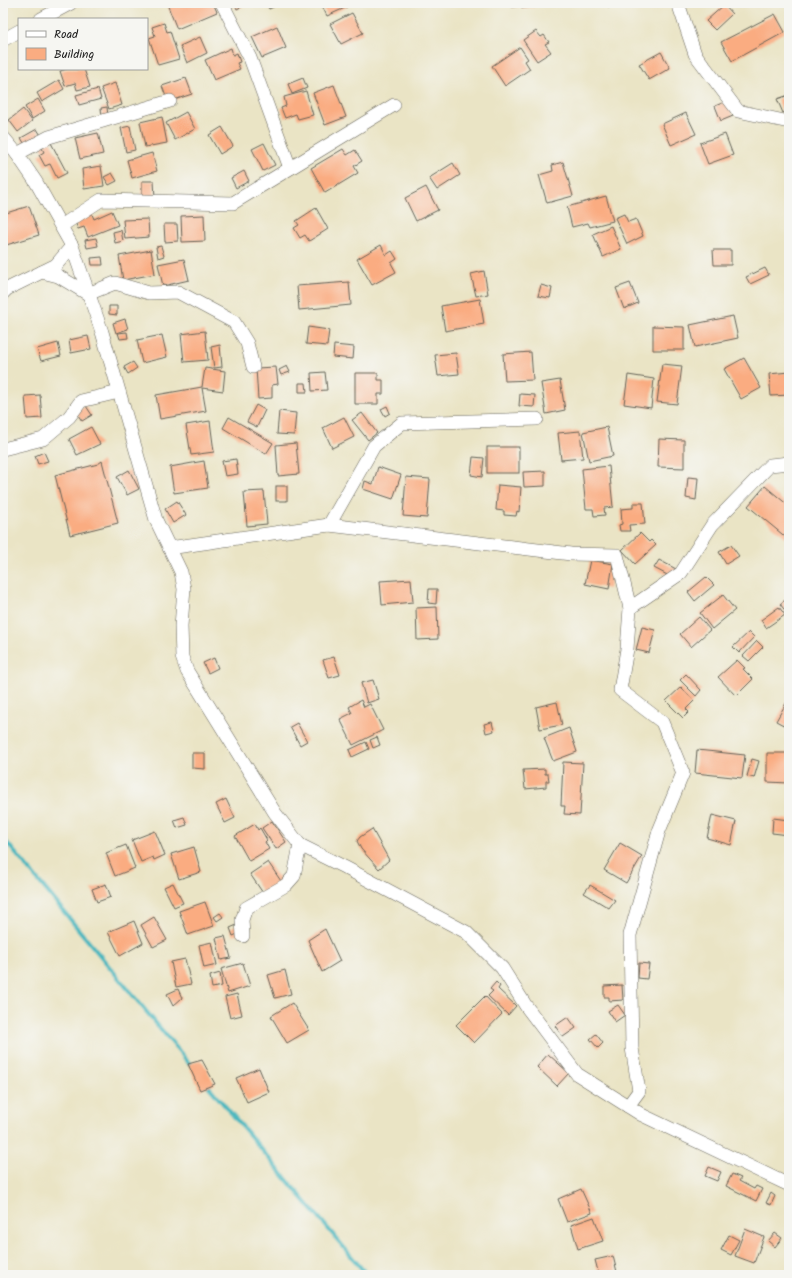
<svg xmlns="http://www.w3.org/2000/svg" width="792" height="1278" viewBox="0 0 792 1278" font-family="Kalam,sans-serif">
  <style>
    .lines { fill: none; stroke-linecap: round; stroke-linejoin: round }
    .stream { stroke: #48b7bf; stroke-width: 4 }
    .building { fill: #faac81 }
    .street-casing { stroke: #646257; stroke-width: 14 }
    .street { stroke: #fff; stroke-width: 13 }
  </style>
  <rect width="100%" height="100%" fill="#f6f6f2"/>
  <filter id="ink" filterUnits="userSpaceOnUse"><feTurbulence type="fractalNoise" baseFrequency=".025" numOctaves="2"/><feDisplacementMap in="SourceGraphic" scale="8" xChannelSelector="R" yChannelSelector="G"/><feConvolveMatrix kernelMatrix="1 2 1 2 8 2 1 2 1" color-interpolation-filters="sRGB"/></filter>
  <filter id="wash" filterUnits="userSpaceOnUse"><feTurbulence type="fractalNoise" baseFrequency=".012" numOctaves="4" result="noise"/><feDisplacementMap in="SourceGraphic" scale="16" xChannelSelector="R" yChannelSelector="G"/><feGaussianBlur stdDeviation="0.9" result="paint"/><feColorMatrix in="noise" values="0 0 0 0 0 0 0 0 0 0 0 0 0 0 0 0 0 1.4 0 .05"/><feComposite in="paint" operator="in"/></filter>
  <g filter="url(#wash)">
    <rect width="100%" height="100%" fill="#eae4c5"/>
    <g class="lines">
      <g class="stream">
        <polyline points="3,838 193,1068"/>
        <polyline points="205,1082 367,1275"/>
      </g>
    </g>
    <g id="blocks">
      <g class="building">
        <polygon points="169,3 213,3 217,12 177,29 167,4"/>
        <polygon points="233,3 249,3 237,9"/>
        <polygon points="266,3 282,3 269,9"/>
        <polygon points="328,3 345,3 347,7 327,16 322,6"/>
        <polygon points="512,3 535,3 535,7 522,8 522,6 512,7"/>
        <polygon points="607,3 620,3 608,7"/>
        <polygon points="724,5 732,14 715,30 706,21"/>
        <polygon points="352,13 363,33 341,44 330,24"/>
        <polygon points="775,14 785,32 732,61 721,42"/>
        <polygon points="164,23 167,32 170,31 179,59 158,65 149,38 155,36 152,27"/>
        <polygon points="277,26 286,48 262,58 252,37"/>
        <polygon points="536,31 541,37 544,35 549,42 545,44 551,52 537,61 523,40"/>
        <polygon points="200,37 207,53 187,63 180,46"/>
        <polygon points="520,47 528,59 525,61 530,69 505,86 492,66"/>
        <polygon points="231,48 233,55 237,53 240,62 237,63 240,69 214,80 205,60"/>
        <polygon points="661,52 670,68 649,80 639,64"/>
        <polygon points="67,69 84,69 90,87 77,90 75,83 65,86 60,71"/>
        <polygon points="186,78 192,94 168,102 162,86"/>
        <polygon points="303,78 307,88 292,94 288,84"/>
        <polygon points="59,80 64,89 42,102 37,93"/>
        <polygon points="115,83 122,105 109,109 101,88"/>
        <polygon points="334,85 346,117 325,125 313,93"/>
        <polygon points="98,89 101,99 79,105 76,95"/>
        <polygon points="306,91 313,115 298,119 296,114 285,118 281,108 286,106 284,97"/>
        <polygon points="789,95 789,110 783,113 777,99"/>
        <polygon points="38,99 45,111 32,119 25,107"/>
        <polygon points="727,101 733,116 721,121 715,106"/>
        <polygon points="107,107 108,116 102,117 101,108"/>
        <polygon points="23,109 32,121 18,132 9,120"/>
        <polygon points="186,112 195,129 175,140 166,123"/>
        <polygon points="686,113 696,134 671,145 662,124"/>
        <polygon points="162,117 167,143 145,147 140,122"/>
        <polygon points="130,126 135,150 126,152 121,128"/>
        <polygon points="222,127 233,146 220,154 209,135"/>
        <polygon points="37,129 42,137 26,146 21,138"/>
        <polygon points="98,133 103,154 80,159 75,138"/>
        <polygon points="725,134 733,155 708,164 700,143"/>
        <polygon points="50,141 67,173 57,178 50,164 45,166 39,155 44,152 41,146"/>
        <polygon points="264,143 275,165 263,171 252,149"/>
        <polygon points="343,149 347,155 355,150 362,161 354,166 358,173 325,193 311,168"/>
        <polygon points="152,153 157,171 132,178 127,160"/>
        <polygon points="563,162 573,196 547,203 539,175 553,171 552,165"/>
        <polygon points="453,163 460,175 437,190 429,178"/>
        <polygon points="101,166 104,186 84,189 82,169"/>
        <polygon points="244,171 249,181 236,188 231,178"/>
        <polygon points="112,173 117,181 109,185 104,177"/>
        <polygon points="142,181 154,181 155,198 142,198"/>
        <polygon points="426,187 438,210 416,221 405,198"/>
        <polygon points="606,196 613,221 590,227 588,223 572,227 567,207"/>
        <polygon points="29,206 39,235 3,246 3,214"/>
        <polygon points="316,208 328,229 309,241 305,235 300,238 294,228 299,225 296,221"/>
        <polygon points="112,211 118,225 88,237 84,227 78,229 74,219 91,212 94,219"/>
        <polygon points="624,214 628,222 636,219 643,236 627,244 615,218"/>
        <polygon points="204,215 205,241 182,242 181,216"/>
        <polygon points="148,219 149,237 125,239 123,220"/>
        <polygon points="164,224 177,224 178,241 165,242"/>
        <polygon points="611,226 621,249 603,257 593,234"/>
        <polygon points="121,230 123,241 115,243 113,232"/>
        <polygon points="96,238 98,246 87,248 85,240"/>
        <polygon points="381,245 386,255 392,251 397,259 391,263 396,272 372,285 357,259"/>
        <polygon points="161,246 164,256 158,258 156,247"/>
        <polygon points="151,250 155,274 123,280 119,256"/>
        <polygon points="713,250 731,250 731,265 714,265"/>
        <polygon points="102,257 103,265 92,265 91,258"/>
        <polygon points="184,259 189,280 163,286 158,264"/>
        <polygon points="765,268 769,275 750,284 746,277"/>
        <polygon points="484,271 488,294 476,296 471,274"/>
        <polygon points="349,282 351,305 299,310 297,286"/>
        <polygon points="630,283 638,303 624,309 616,288"/>
        <polygon points="541,285 552,288 550,298 538,296"/>
        <polygon points="480,299 484,324 445,331 441,306"/>
        <polygon points="109,306 117,306 117,315 109,314"/>
        <polygon points="733,316 738,338 695,347 690,325"/>
        <polygon points="125,319 128,329 116,333 113,323"/>
        <polygon points="653,326 684,327 684,350 653,350"/>
        <polygon points="308,327 329,330 327,346 306,344"/>
        <polygon points="205,331 208,360 184,362 181,334"/>
        <polygon points="127,332 128,338 120,339 118,333"/>
        <polygon points="162,335 167,357 142,363 137,340"/>
        <polygon points="88,336 91,349 71,353 69,340"/>
        <polygon points="58,343 61,356 41,361 37,349"/>
        <polygon points="220,345 222,367 214,368 211,347"/>
        <polygon points="334,345 354,347 353,359 333,357"/>
        <polygon points="531,352 533,380 505,381 503,354"/>
        <polygon points="456,353 459,374 438,376 435,355"/>
        <polygon points="744,358 761,388 741,399 724,369"/>
        <polygon points="133,362 137,368 128,374 124,367"/>
        <polygon points="662,364 682,366 677,404 657,402"/>
        <polygon points="287,366 290,372 281,375 279,370"/>
        <polygon points="276,367 278,384 272,385 272,398 258,399 256,368"/>
        <polygon points="205,368 225,371 223,391 202,388 206,411 160,419 156,395 202,387"/>
        <polygon points="325,372 327,390 312,391 311,373"/>
        <polygon points="789,372 789,395 771,396 769,374"/>
        <polygon points="355,373 378,373 378,380 383,380 383,394 378,394 378,404 355,404"/>
        <polygon points="628,375 654,379 651,408 624,404"/>
        <polygon points="560,380 565,410 546,414 541,383"/>
        <polygon points="299,383 306,383 307,392 299,392"/>
        <polygon points="520,394 535,395 534,407 519,406"/>
        <polygon points="40,395 42,418 27,419 25,396"/>
        <polygon points="256,405 265,410 257,427 247,422"/>
        <polygon points="86,406 92,415 82,421 76,412"/>
        <polygon points="387,406 390,413 385,416 381,409"/>
        <polygon points="279,411 296,413 294,435 277,434"/>
        <polygon points="362,413 377,433 368,440 352,420"/>
        <polygon points="229,417 273,443 266,454 223,428"/>
        <polygon points="344,417 354,437 332,448 323,428"/>
        <polygon points="210,421 214,452 191,455 186,425"/>
        <polygon points="91,427 100,444 77,455 69,439"/>
        <polygon points="607,427 613,456 589,461 583,432"/>
        <polygon points="580,431 583,458 561,460 558,433"/>
        <polygon points="659,439 684,440 684,468 658,467"/>
        <polygon points="296,443 299,474 278,476 276,445"/>
        <rect x="487" y="447" width="32" height="26"/>
        <polygon points="44,452 48,461 38,464 35,456"/>
        <polygon points="473,457 484,458 482,477 471,475"/>
        <polygon points="236,459 238,474 225,476 222,461"/>
        <polygon points="102,461 118,523 70,535 55,475 98,464"/>
        <polygon points="204,461 208,488 174,493 170,467"/>
        <polygon points="609,466 613,507 604,508 605,515 594,516 593,509 586,509 582,469"/>
        <polygon points="378,467 401,475 393,499 363,489 365,481 373,484"/>
        <polygon points="129,470 139,489 127,495 117,477"/>
        <polygon points="545,471 545,486 524,487 523,472"/>
        <polygon points="406,477 430,479 427,518 403,516"/>
        <polygon points="688,477 698,478 696,500 686,498"/>
        <polygon points="498,485 521,487 519,512 517,511 516,516 504,515 504,511 496,510"/>
        <rect x="276" y="486" width="11" height="15"/>
        <polygon points="765,486 789,506 789,537 788,539 748,506"/>
        <polygon points="264,491 267,524 247,526 244,492"/>
        <polygon points="177,501 186,515 173,523 165,509"/>
        <polygon points="633,503 643,503 645,524 629,525 630,531 620,531 619,525 622,524 621,509 633,508"/>
        <polygon points="640,533 649,542 651,540 656,545 635,564 622,550"/>
        <polygon points="731,545 739,556 726,564 719,552"/>
        <polygon points="590,560 613,564 609,589 585,584"/>
        <polygon points="659,560 676,569 671,577 654,568"/>
        <polygon points="706,577 714,585 695,601 688,592"/>
        <polygon points="411,579 413,602 382,605 380,581"/>
        <polygon points="429,589 437,589 436,604 428,603"/>
        <polygon points="723,595 735,610 712,629 700,613"/>
        <polygon points="789,597 789,611 787,613 780,604"/>
        <polygon points="437,607 438,639 417,640 416,608"/>
        <polygon points="779,607 785,615 766,628 761,620"/>
        <polygon points="699,617 710,630 691,647 680,634"/>
        <polygon points="642,627 655,630 649,653 636,650"/>
        <polygon points="749,632 754,637 739,653 733,647"/>
        <polygon points="757,641 763,647 749,661 743,656"/>
        <polygon points="334,657 340,675 329,678 323,660"/>
        <polygon points="214,658 218,668 208,673 203,663"/>
        <polygon points="737,660 745,668 743,669 753,679 736,696 718,677"/>
        <polygon points="686,674 701,690 696,696 680,680"/>
        <polygon points="373,680 379,699 367,703 361,683"/>
        <polygon points="681,687 694,701 686,709 689,712 683,718 666,701"/>
        <polygon points="789,698 789,728 776,721"/>
        <polygon points="361,700 364,707 370,704 383,730 353,745 340,719 352,713 349,707"/>
        <polygon points="557,702 562,725 540,729 536,707"/>
        <polygon points="492,722 494,731 486,733 484,724"/>
        <polygon points="297,723 307,741 300,745 290,727"/>
        <polygon points="569,728 577,752 553,761 544,738"/>
        <polygon points="377,737 380,745 373,748 370,740"/>
        <polygon points="366,742 369,749 352,757 349,750"/>
        <polygon points="697,750 745,755 742,778 695,773"/>
        <polygon points="192,753 205,753 205,769 192,768"/>
        <polygon points="767,753 789,753 789,783 767,782"/>
        <polygon points="752,759 759,761 754,778 747,776"/>
        <polygon points="563,762 583,763 580,815 564,814 565,806 561,806"/>
        <polygon points="545,769 545,774 548,774 549,781 546,781 546,787 525,789 523,770"/>
        <polygon points="226,799 235,818 225,823 216,804"/>
        <polygon points="712,815 736,821 731,845 707,838"/>
        <polygon points="184,817 187,825 177,828 174,820"/>
        <polygon points="773,818 789,820 789,835 772,833"/>
        <polygon points="272,821 286,842 276,849 262,828"/>
        <polygon points="255,824 258,830 260,828 267,840 265,842 269,849 249,861 235,836"/>
        <polygon points="372,829 389,860 379,869 361,849 357,841 360,837"/>
        <polygon points="155,831 165,855 154,860 153,857 141,862 132,840"/>
        <polygon points="620,843 642,856 626,883 604,870"/>
        <polygon points="126,845 135,868 115,876 106,853"/>
        <polygon points="194,847 201,872 179,879 171,854"/>
        <polygon points="268,862 283,884 265,896 250,874"/>
        <polygon points="173,883 183,903 174,907 164,887"/>
        <polygon points="106,884 111,897 97,902 92,889"/>
        <polygon points="590,885 615,900 609,908 584,893"/>
        <polygon points="205,902 214,926 188,935 179,911"/>
        <polygon points="220,913 223,917 217,921 214,917"/>
        <polygon points="154,917 167,940 153,947 141,925"/>
        <polygon points="134,921 143,943 120,956 108,932"/>
        <polygon points="239,924 242,932 233,936 230,928"/>
        <polygon points="325,929 340,961 322,972 308,940"/>
        <polygon points="225,936 231,958 221,960 216,938"/>
        <polygon points="212,942 217,965 204,968 199,945"/>
        <polygon points="185,959 191,984 176,987 171,962"/>
        <polygon points="243,963 250,986 228,993 221,969"/>
        <polygon points="639,963 649,964 647,979 638,978"/>
        <polygon points="285,970 291,994 275,998 268,975"/>
        <polygon points="220,973 222,986 212,988 210,976"/>
        <polygon points="496,982 500,986 498,989 516,1006 508,1015 488,996 493,991 490,989"/>
        <polygon points="622,985 623,1000 609,1001 609,997 604,997 604,986"/>
        <polygon points="178,989 182,998 173,1006 167,994"/>
        <polygon points="237,994 242,1015 230,1018 225,997"/>
        <polygon points="485,996 502,1014 474,1043 456,1025"/>
        <polygon points="292,1003 309,1030 287,1043 271,1016"/>
        <polygon points="618,1005 625,1015 615,1022 608,1011"/>
        <polygon points="568,1017 576,1028 563,1037 555,1026"/>
        <polygon points="596,1034 603,1043 598,1048 590,1039"/>
        <polygon points="548,1054 569,1073 557,1086 537,1067"/>
        <polygon points="202,1060 215,1084 200,1090 188,1064"/>
        <polygon points="259,1068 269,1092 247,1102 236,1078"/>
        <polygon points="709,1167 721,1172 717,1181 705,1176"/>
        <polygon points="732,1174 741,1178 739,1181 754,1189 756,1186 762,1189 756,1201 726,1186"/>
        <polygon points="581,1189 592,1213 567,1222 558,1199"/>
        <polygon points="771,1193 775,1196 771,1205 766,1203"/>
        <polygon points="594,1217 603,1241 578,1249 571,1225"/>
        <polygon points="745,1229 764,1237 754,1263 735,1256"/>
        <polygon points="775,1233 782,1238 775,1247 768,1241"/>
        <polygon points="729,1235 739,1240 731,1255 721,1250"/>
        <polygon points="613,1256 617,1272 608,1274 608,1275 599,1275 595,1260"/>
      </g>
    </g>
  </g>
  <g filter="url(#ink)">
    <use href="#blocks" fill-opacity="0" stroke="#646257" stroke-width="1"/>
    <g class="lines">
      <g class="street-casing">
        <g id="street">
          <polyline points="222,3 250,58 290,168"/>
          <polyline points="678,3 695,54 738,111 789,122"/>
          <polyline points="41,19 71,3"/>
          <polyline points="3,40 19,31"/>
          <polyline points="3,137 17,154 36,182 72,246 102,332 156,520 181,572 184,589 181,626 182,657 187,671 275,813 300,845 344,867 466,932 502,968 526,1006 577,1074 642,1115 789,1185"/>
          <polyline points="17,154 49,137 170,101"/>
          <polyline points="61,226 101,200 233,203 394,105"/>
          <polyline points="42,272 58,276 88,294 115,283 149,293 178,292 234,322 247,343 253,367"/>
          <polyline points="3,293 7,289 56,265 72,246"/>
          <polyline points="3,449 43,439 69,417 81,401 119,392"/>
          <polyline points="329,525 374,446 402,423 537,419"/>
          <polyline points="169,548 329,525 571,554 617,555 630,608 627,649 620,690 662,722 683,773 659,831 630,935 632,1048 639,1091 628,1106"/>
          <polyline points="630,608 681,573 712,525 770,465 789,463"/>
          <polyline points="243,936 242,920 246,908 286,885 294,876 300,845"/>
        </g>
      </g>
      <use href="#street" class="street"/>
    </g>
  </g>
  <rect width="792" height="1278" fill="none" stroke="#f6f6f2" stroke-width="16"/>
  <rect x="18" y="18" width="130" height="52" fill="#f6f6f2" stroke="#9f9f9c"/>
  <rect x="26" y="31" width="20" height="6" fill="#ffffff" stroke="#9f9f9c"/>
  <text x="54" y="38" font-size="12" fill="#1c1c1c">Road</text>
  <rect x="26" y="48" width="20" height="12" fill="#faac81" stroke="#9f9f9c"/>
  <text x="54" y="58" font-size="12" fill="#1c1c1c">Building</text>
</svg>
